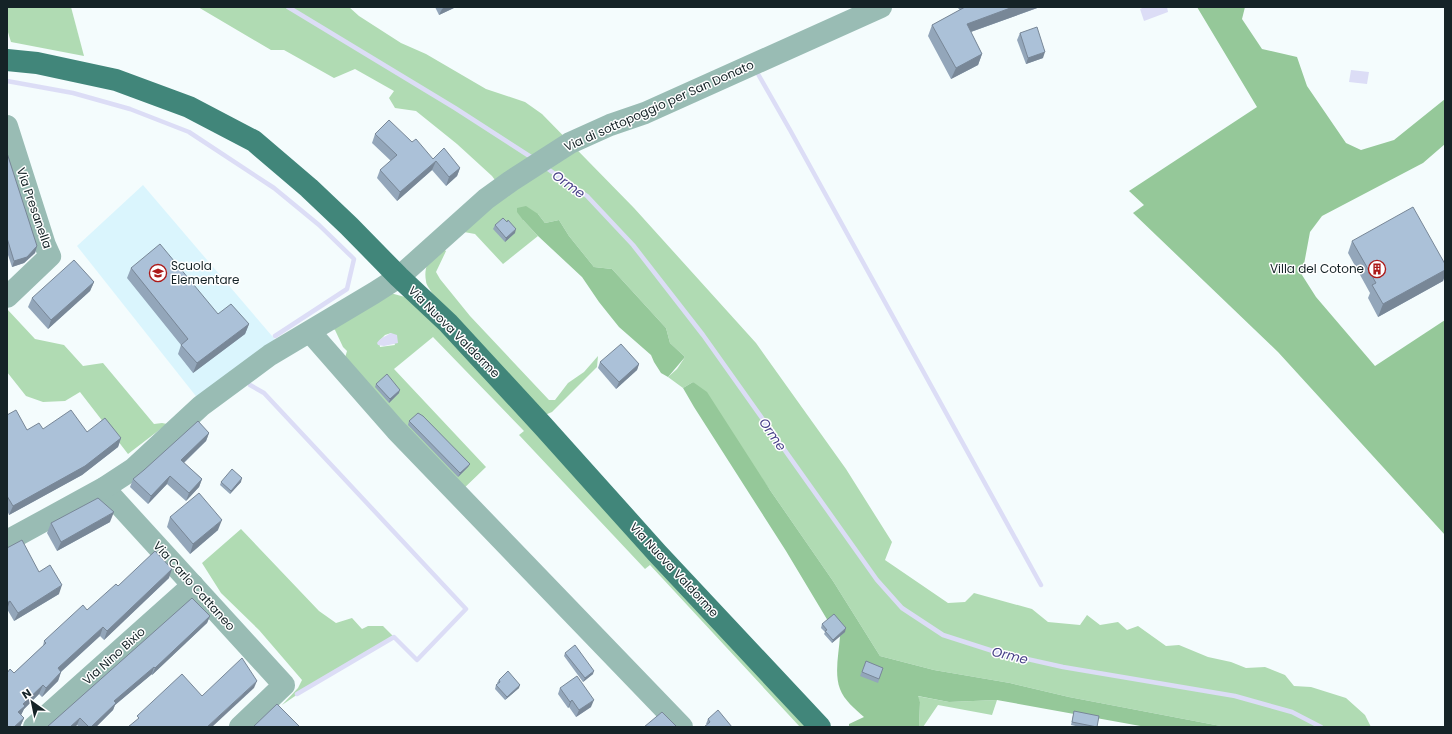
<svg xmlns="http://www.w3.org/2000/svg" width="1452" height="734" viewBox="0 0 1452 734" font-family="Poppins,sans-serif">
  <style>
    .built { fill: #daf5fd }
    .green { fill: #b0dbb3; fill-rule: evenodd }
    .forest { fill: #95c899 }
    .water { fill: #dcddf6 }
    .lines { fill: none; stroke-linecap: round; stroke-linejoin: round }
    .stream { stroke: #dcddf6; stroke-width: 4.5 }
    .minor { stroke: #99bcb4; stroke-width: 22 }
    .major { stroke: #41867a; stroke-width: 22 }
    .wall { fill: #93a6ba }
    .shaded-wall { fill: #788797 }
    .building { fill: #abc1d8; stroke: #788797 }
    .labels { text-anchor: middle; stroke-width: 3; stroke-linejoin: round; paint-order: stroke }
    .street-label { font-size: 12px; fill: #152327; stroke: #fff }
    .poi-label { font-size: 12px; fill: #152327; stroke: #fff; text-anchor: start }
    .water-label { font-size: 13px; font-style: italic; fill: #474088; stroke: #fff }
  </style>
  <rect width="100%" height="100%" fill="#f4fcfd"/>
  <polygon class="built" points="143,185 278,343 199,400 77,246"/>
  <g class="green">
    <polygon points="7,7 71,7 84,56 11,42 7,29"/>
    <polygon points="198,7 349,7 359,16 401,43 426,54 486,89 525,102 542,114 634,208 756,343 846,469 892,542 885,560 948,603 965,602 974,593 1032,609 1048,622 1080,625 1087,615 1100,625 1118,622 1127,630 1138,626 1166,646 1179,645 1208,657 1231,662 1246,668 1265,667 1285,675 1294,686 1311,687 1346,698 1365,715 1371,727 1226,727 1069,697 1010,683 934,670 880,656 833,581 770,490 693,382 683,388 668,377 677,369 685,357 670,343 666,328 612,269 594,267 569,236 559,220 545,223 538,214 523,220 538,236 503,264 475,234 464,232 501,188 492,176 457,144 416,111 395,108 389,98 394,91 355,69 334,78 284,50 271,50"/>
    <path d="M440,247L446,251L436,272L440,279L470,316L549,400H555L568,383L584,372L598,356L597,367L552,412L545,415L432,293C430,289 426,285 426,281C423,266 431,256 440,247Z"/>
    <path d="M382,294H394L405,297L448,323L820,727H800L650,565L645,569L519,435L524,431L433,337L394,369L486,467L458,494L342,368L347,351L343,347L335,330L324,323ZM391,333L395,345L380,347L379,341L385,335Z"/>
    <polygon points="7,309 35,339 64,345 83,366 103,363 154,424 162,423 167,424 128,454 80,392 65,401 43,402 26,396 7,372"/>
    <polygon points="241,529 319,611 336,623 352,618 362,629 368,626 383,626 394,637 298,694 282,705 298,688 302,680 259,630 221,593 202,563"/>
    <polygon points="917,696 949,702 997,700 992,715 938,705 923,727 919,727 920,702"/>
  </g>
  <g class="forest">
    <polygon points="1197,7 1245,7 1242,19 1262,49 1297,57 1307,86 1346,143 1361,150 1394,140 1445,99 1445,144 1423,163 1322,216 1310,232 1302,275 1316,297 1375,366 1445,320 1445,535 1278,352 1133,213 1144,205 1129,191 1257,107"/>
    <polygon points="526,206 538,214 545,223 559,220 569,236 594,267 612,269 666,328 670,343 685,357 668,377 661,373 654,362 651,355 619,327 599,302 582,277 538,236 523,220 517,212 517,208"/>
    <path d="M693,382L707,392L770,490L833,581L880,656L934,670L1010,683L1069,697L1226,727H1146L997,700L949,702L918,696L920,702L919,727H849V724L864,717C855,709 844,700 840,689C834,673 839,653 840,636L845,631L828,621L786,551L694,407L683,388Z"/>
  </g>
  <g class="water">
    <polygon points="1145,7 1167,7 1168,12 1144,21 1140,9"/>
    <polygon points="1351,70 1369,72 1367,84 1349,82"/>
    <path d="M391,333L397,335L398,343L384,346L378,345L377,343C380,338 386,336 391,333Z"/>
  </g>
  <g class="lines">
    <g class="stream">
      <polyline points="288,7 455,108 534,159"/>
      <polyline points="758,74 790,130 1041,585"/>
      <polyline points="7,81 73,93 130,109 189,132 274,188 319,225 354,259 347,289 275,336"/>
      <polyline points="545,167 587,196 633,245 703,335 877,580 902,608 943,635 996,652 1063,667 1235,696 1292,712 1321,727"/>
      <polyline points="250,385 264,393 466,609 417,660 394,637 297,694"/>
    </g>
    <g class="minor">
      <polyline points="7,126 45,245 50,256 7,297"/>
      <polyline points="310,332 396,430 682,727"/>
      <polyline points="104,488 284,685 240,727"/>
      <polyline points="7,541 104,488 133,469 201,406 270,355 374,293 399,277 486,199 511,181 570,143 610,125 645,113 881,7"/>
      <polyline points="34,727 193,585"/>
    </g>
    <polyline class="major" points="7,60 37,63 116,80 189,107 254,141 309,188 349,226 399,277 448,323 543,426 657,553 820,727"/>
  </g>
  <g class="wall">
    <polygon points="435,7 456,7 439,15"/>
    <polygon points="957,7 1040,7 971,32 982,54 978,65 951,79 928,36 932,25 960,10"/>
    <polygon points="1020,33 1043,58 1026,64 1017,40"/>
    <polygon points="375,134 412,142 433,159 460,168 457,176 446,186 432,170 397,201 377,178 380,170 391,161 372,143"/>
    <polygon points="7,153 37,246 35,253 24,263 12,267 7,252"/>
    <polygon points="495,225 515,233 505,242 493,229"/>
    <polygon points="1352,241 1445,264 1445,275 1443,281 1378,317 1368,298 1370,293 1348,253"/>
    <polygon points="131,268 218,314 249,324 245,334 193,373 178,354 181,345 127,278"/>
    <polygon points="94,282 90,291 48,329 28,307 32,298"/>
    <polygon points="600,362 639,364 637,370 616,389 598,368"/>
    <polygon points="376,384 399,393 389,403 375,387"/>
    <polygon points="7,415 27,430 43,429 87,432 121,438 118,447 82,475 9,515 7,510"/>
    <polygon points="409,421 470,464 468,467 458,477 408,425"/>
    <polygon points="209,433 206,441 184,463 202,479 199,487 186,501 167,484 148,504 130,487 133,479"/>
    <polygon points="221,482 241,482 230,494 220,485"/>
    <polygon points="170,517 218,530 190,554 167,527"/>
    <polygon points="110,522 57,551 47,533 51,523"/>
    <polygon points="7,548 39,572 59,594 14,621 7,609"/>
    <polygon points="169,578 104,640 100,636 61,672 58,681 42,697 39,694 24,709 21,715 24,718 20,727 7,727 14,673 43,646 44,641 87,610 118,586"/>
    <polygon points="210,616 207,623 152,675 152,674 115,705 113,710 96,727 79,727 77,725 75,727 47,727"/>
    <polygon points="822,624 845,632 832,643 824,634 825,632 821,628"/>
    <polygon points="565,653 593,674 583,682 564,656"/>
    <polygon points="866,661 883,668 878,683 860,676"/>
    <polygon points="499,680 519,688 505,700 495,689 496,685 498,684 497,683"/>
    <polygon points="560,688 591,707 576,717 569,707 568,708 558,694"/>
    <polygon points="1074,711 1097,727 1080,727 1071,725"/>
    <polygon points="708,719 732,727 707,724 706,724"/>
  </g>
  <g class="shaded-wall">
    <polygon points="445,7 456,7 439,15 442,9"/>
    <polygon points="1013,7 1040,7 962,35 967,24"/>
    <polygon points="1045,52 1043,58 1026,64 1028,58"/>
    <polygon points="982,54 978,65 951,79 956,68"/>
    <polygon points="436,161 432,170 397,201 400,192"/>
    <polygon points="460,168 457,176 446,186 449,177"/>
    <polygon points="516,229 515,233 505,242 506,238"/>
    <polygon points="37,246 35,253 24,263 12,267 14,261"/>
    <polygon points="1445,270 1445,275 1443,281 1378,317 1383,304"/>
    <polygon points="94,282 90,291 48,329 51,320"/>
    <polygon points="249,324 245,334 193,373 197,363"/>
    <polygon points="639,364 637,370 616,389 619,382"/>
    <polygon points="400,390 399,393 389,403 390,399"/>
    <polygon points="209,433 206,441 178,468 181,460"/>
    <polygon points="121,438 118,447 82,475 9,515 13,506"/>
    <polygon points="470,464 468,467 458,477 460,473"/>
    <polygon points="170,476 167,484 148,504 151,496"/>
    <polygon points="242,478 241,482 230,494 231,491"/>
    <polygon points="202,479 199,487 186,501 189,493"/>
    <polygon points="114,512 110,522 57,551 61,542"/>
    <polygon points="222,520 218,530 190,554 193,544"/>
    <polygon points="172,569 169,578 104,640 107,631"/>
    <polygon points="62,585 59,594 14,621 18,613"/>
    <polygon points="10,601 7,610 7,603"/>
    <polygon points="210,616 207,623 152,675 155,668"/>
    <polygon points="103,627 100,636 54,678 58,668"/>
    <polygon points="846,628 845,632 832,643 833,640"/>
    <polygon points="154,667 152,674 115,705 113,710 96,727 91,727 114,701"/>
    <polygon points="594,671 593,674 583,682 585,678"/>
    <polygon points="61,672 58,681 42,697 46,688"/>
    <polygon points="257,681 254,688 212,727 207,727"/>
    <polygon points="43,685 39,694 24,709 21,715 15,721 18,712 23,704"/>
    <polygon points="520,685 519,688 505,700 507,697"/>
    <polygon points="572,700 569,707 568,708 570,702"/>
    <polygon points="594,700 591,707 576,717 579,710"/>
    <polygon points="24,718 20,727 14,727"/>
    <polygon points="80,718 77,725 75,727 70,727"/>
  </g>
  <g class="building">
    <polygon points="965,7 1013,7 967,24 982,54 956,68 932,25"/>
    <polygon points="1037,27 1045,52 1028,58 1020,33"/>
    <polygon points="389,120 412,142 416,139 433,159 444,148 460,168 449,177 436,161 400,192 380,170 397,155 375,134"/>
    <polygon points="7,153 37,246 27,257 14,261 7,238"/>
    <polygon points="1413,207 1445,264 1445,270 1383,304 1372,285 1376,283 1352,241"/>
    <polygon points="503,218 507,222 508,220 516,229 506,238 495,225"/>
    <polygon points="160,244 218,314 231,304 249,324 197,363 181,345 188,339 131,268"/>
    <polygon points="74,260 94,282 51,320 32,298"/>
    <polygon points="621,344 639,364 619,382 600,362"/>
    <polygon points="387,374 400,390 390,399 376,384"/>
    <polygon points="16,410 27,430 39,423 43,429 71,410 87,432 105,418 121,438 85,466 13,506 7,496 7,415"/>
    <polygon points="418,413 423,416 470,464 460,473 409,421"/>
    <polygon points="198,421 209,433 181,460 202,479 189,493 170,476 151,496 133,479 144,470"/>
    <polygon points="232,469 242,478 231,491 221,482"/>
    <polygon points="199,493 222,520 193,544 170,517"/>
    <polygon points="98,498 114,512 61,542 51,523"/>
    <polygon points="22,540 39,572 50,565 62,585 18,613 10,601 7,603 7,548"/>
    <polygon points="155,551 172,569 107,631 103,627 58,668 61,672 46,688 43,685 23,704 25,706 18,712 24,718 14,727 7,727 7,673 10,669 14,673 46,643 44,641 83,605 87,610 116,584 118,586"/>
    <polygon points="192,598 210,616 155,668 154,667 114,701 116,703 91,727 89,727 80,718 70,727 47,727"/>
    <polygon points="834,614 846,628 833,640 825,631 827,630 822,624"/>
    <polygon points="575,645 594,671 585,678 565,653"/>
    <polygon points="242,658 257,681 207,727 128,727 139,718 137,716 182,674 202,696"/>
    <polygon points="866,661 883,668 879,679 862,672"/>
    <polygon points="508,671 520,685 507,697 496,685 500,682 499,680"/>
    <polygon points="577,676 594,700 579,710 572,700 570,702 560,688"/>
    <polygon points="277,704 300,727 253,727"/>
    <polygon points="718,710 732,727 704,727 710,722 708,719"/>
    <polygon points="1074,711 1099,716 1097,727 1072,722"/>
    <polygon points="662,712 677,727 644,727"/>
  </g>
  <defs>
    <g id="building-ring" transform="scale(0.9)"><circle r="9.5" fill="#fff" stroke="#ac1a19" stroke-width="1.5"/><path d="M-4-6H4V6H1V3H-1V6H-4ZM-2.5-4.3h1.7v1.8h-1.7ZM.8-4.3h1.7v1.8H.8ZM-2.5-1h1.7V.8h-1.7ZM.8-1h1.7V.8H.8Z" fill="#ac1a19"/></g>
    <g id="school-ring" transform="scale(0.9)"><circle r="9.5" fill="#fff" stroke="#ac1a19" stroke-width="1.5"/><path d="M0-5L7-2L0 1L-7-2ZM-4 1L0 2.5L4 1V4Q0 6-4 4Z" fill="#ac1a19"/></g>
  </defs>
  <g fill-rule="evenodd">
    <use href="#building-ring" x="1377" y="269"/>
    <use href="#school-ring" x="158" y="273"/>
  </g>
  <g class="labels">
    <g class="street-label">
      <text transform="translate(659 106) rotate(-24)" y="4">Via di sottopoggio per San Donato</text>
      <text transform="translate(34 208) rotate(71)" y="4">Via Presanella</text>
      <text transform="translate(454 332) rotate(45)" y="4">Via Nuova Valdorme</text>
      <text transform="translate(674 570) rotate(47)" y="4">Via Nuova Valdorme</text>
      <text transform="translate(194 586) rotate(48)" y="4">Via Carlo Cattaneo</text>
      <text transform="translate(114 656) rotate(-42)" y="4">Via Nino Bixio</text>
    </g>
    <g class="poi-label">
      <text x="171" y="270">Scuola<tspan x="171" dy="14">Elementare</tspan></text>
      <text x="1364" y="273" text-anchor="end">Villa del Cotone</text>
    </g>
    <g class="water-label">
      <text transform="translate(569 184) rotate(36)" y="5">Orme</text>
      <text transform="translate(773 434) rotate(55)" y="5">Orme</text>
      <text transform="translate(1010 655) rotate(14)" y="5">Orme</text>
    </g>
  </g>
  <rect width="1452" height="734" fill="none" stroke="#152327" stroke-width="16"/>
  <g transform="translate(32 702) rotate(327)" stroke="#ffffff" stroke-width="3" paint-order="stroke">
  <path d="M0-3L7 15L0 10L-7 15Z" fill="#152327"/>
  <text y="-6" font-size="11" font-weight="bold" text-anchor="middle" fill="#152327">N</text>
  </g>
</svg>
